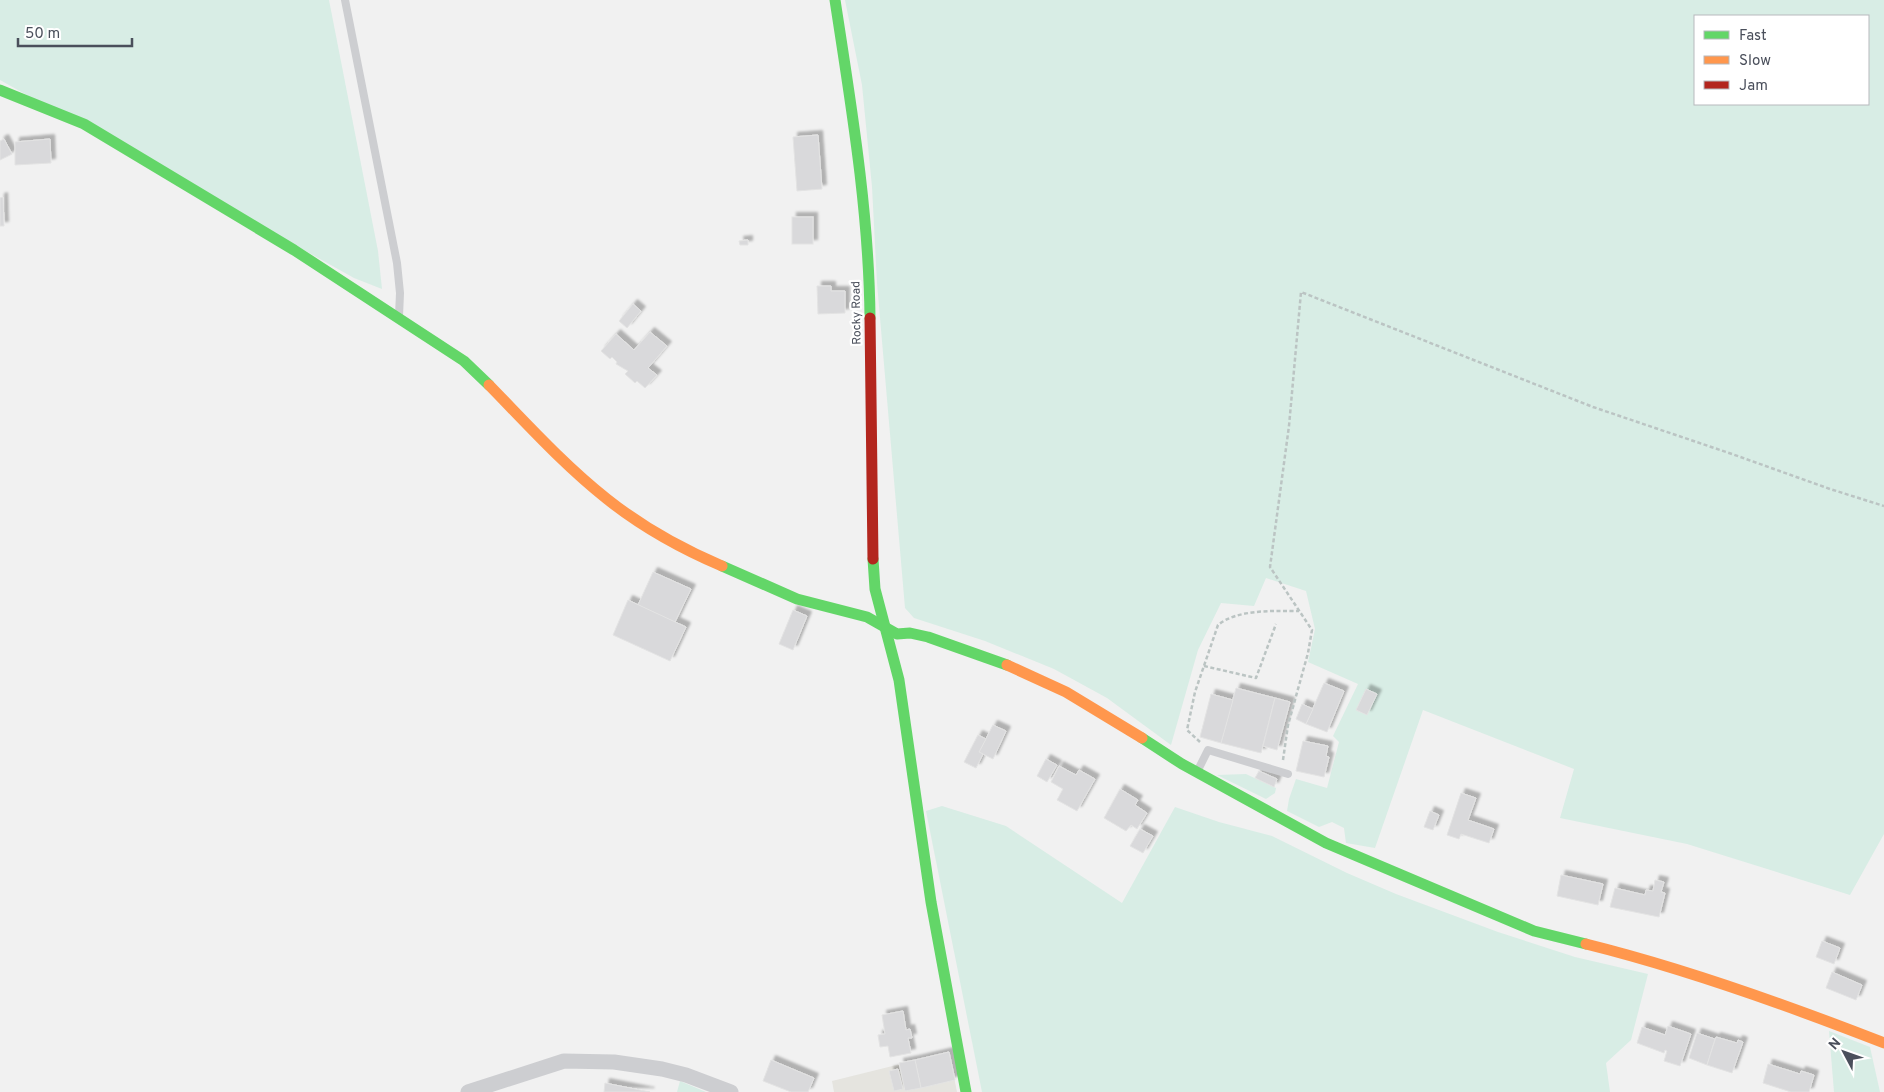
<svg xmlns="http://www.w3.org/2000/svg" width="1884" height="1092" viewBox="0 0 1884 1092" font-family="Overpass,sans-serif">
  <style>
    .commercial { fill: #e5e4df }
    .green { fill: #d8ede5; fill-rule: evenodd }
    .building { fill: #d9d9db; stroke: #e3e3e3; filter: url(#shadow) }
    .lines { fill: none; stroke-linecap: round; stroke-linejoin: round }
    .path { stroke: #bbc4c3; stroke-width: 2.5; stroke-dasharray: 4 2.5; stroke-linecap: butt }
    .lane { stroke: #cdced1; stroke-width: 8 }
    .street { stroke: #cdced1; stroke-width: 15 }
    .fast { stroke: #63d668; stroke-width: 11 }
    .slow { stroke: #ff974d; stroke-width: 11 }
    .jam { stroke: #b3261e; stroke-width: 11 }
    .labels { text-anchor: middle; stroke-width: 4.5; stroke-linejoin: round; paint-order: stroke }
    .street-label { font-size: 12px; fill: #4a4f5b; stroke: #fff }
  </style>
  <defs>
    <filter id="shadow"><feDropShadow dx="4.5" dy="-4.5" stdDeviation="1" flood-color="#0004"/></filter>
  </defs>
  <rect width="100%" height="100%" fill="#f1f1f1"/>
  <polygon class="commercial" points="949,1052 957,1092 834,1092 832,1081"/>
  <g class="green">
    <polygon points="0,0 329,0 378,251 382,289 354,278 0,80"/>
    <path d="M845,0H1884V834L1850,895L1687,844L1560,818L1574,769L1423,710L1375,848L1346,843L1344,828L1332,822L1319,827L1287,811L1289,799L1296,779L1327,788L1339,742L1333,736L1358,684L1308,662L1315,629L1306,591L1266,578L1254,606L1221,603L1198,650L1171,745L1107,698L1054,669L985,641L914,618L905,608L877,283L872,187L862,85ZM1695,16H1868V104H1695Z"/>
    <polygon points="1246,774 1276,788 1275,793 1266,799 1217,775"/>
    <polygon points="942,806 1006,826 1122,903 1175,807 1219,822 1272,836 1347,873 1396,894 1498,932 1575,957 1648,974 1631,1040 1606,1063 1610,1092 982,1092 926,811"/>
    <polygon points="1829,1031 1870,1047 1880,1092 1834,1092"/>
    <polygon points="680,1081 706,1092 677,1092"/>
  </g>
  <g class="building">
    <polygon points="818,135 822,189 797,191 793,137"/>
    <polygon points="4,139 12,154 0,160 0,141"/>
    <polygon points="50,139 51,163 15,165 15,142"/>
    <polygon points="3,197 4,226 0,226 0,198"/>
    <rect x="792" y="217" width="21" height="27"/>
    <polygon points="748,240 748,245 740,245 739,241"/>
    <polygon points="817,286 831,286 831,291 845,291 845,313 818,314"/>
    <polygon points="633,304 641,311 627,328 619,321"/>
    <polygon points="650,332 667,346 648,368 657,375 645,388 637,381 635,383 625,374 628,371 616,364 617,362 612,357 610,359 601,351 616,334 634,350"/>
    <polygon points="653,572 691,589 675,622 638,605"/>
    <polygon points="628,600 686,627 670,661 613,635"/>
    <polygon points="793,610 807,616 793,650 779,644"/>
    <polygon points="1324,683 1344,691 1327,732 1306,724"/>
    <polygon points="1236,688 1275,698 1261,753 1221,743"/>
    <polygon points="1366,689 1377,694 1367,715 1356,710"/>
    <polygon points="1211,694 1233,700 1221,743 1200,737"/>
    <polygon points="1275,698 1290,702 1277,750 1263,746"/>
    <polygon points="1302,704 1313,709 1306,724 1296,719"/>
    <polygon points="993,725 1006,731 993,759 979,752"/>
    <polygon points="978,735 986,739 979,752 983,754 976,768 964,762"/>
    <polygon points="1303,741 1328,746 1326,756 1329,757 1324,777 1296,771"/>
    <polygon points="1046,759 1057,765 1047,782 1037,776"/>
    <polygon points="1059,766 1076,775 1079,770 1095,779 1077,811 1057,800 1063,789 1051,782"/>
    <polygon points="1259,771 1277,779 1274,787 1255,778"/>
    <polygon points="1120,789 1138,800 1135,805 1147,813 1137,829 1131,825 1126,831 1104,818"/>
    <polygon points="1461,793 1476,798 1468,820 1494,829 1489,843 1461,834 1459,839 1447,835"/>
    <polygon points="1430,811 1439,815 1433,830 1424,827"/>
    <polygon points="1140,829 1153,836 1143,853 1130,846"/>
    <polygon points="1561,875 1603,884 1598,905 1557,896"/>
    <polygon points="1655,880 1664,882 1661,892 1665,893 1659,917 1610,907 1615,888 1645,895 1646,890 1653,891"/>
    <polygon points="1822,941 1840,948 1834,964 1816,957"/>
    <polygon points="1832,972 1862,985 1856,1000 1826,988"/>
    <polygon points="903,1011 906,1030 910,1029 912,1038 908,1038 911,1053 890,1057 888,1046 880,1047 878,1035 885,1034 882,1015"/>
    <polygon points="1668,1026 1691,1034 1680,1066 1664,1061 1667,1051 1665,1050 1664,1053 1637,1043 1642,1027 1665,1035"/>
    <polygon points="1697,1033 1715,1039 1707,1065 1689,1058"/>
    <polygon points="1716,1037 1737,1043 1738,1040 1743,1042 1732,1073 1707,1065"/>
    <polygon points="949,1052 955,1080 921,1088 915,1060"/>
    <polygon points="771,1060 814,1078 808,1092 791,1092 763,1081"/>
    <polygon points="915,1060 921,1088 905,1091 899,1063"/>
    <polygon points="1768,1064 1800,1074 1801,1071 1814,1075 1809,1092 1791,1092 1763,1083"/>
    <polygon points="898,1069 903,1089 894,1091 889,1071"/>
    <polygon points="605,1083 650,1092 604,1092"/>
  </g>
  <g class="lines">
    <g class="path">
      <polyline points="1204,666 1256,678 1276,624"/>
      <path d="M1200,742L1187,730L1195,692L1218,625C1237,609 1275,611 1299,611"/>
      <polyline points="1283,760 1288,725 1308,653 1312,630 1270,567 1289,426 1301,292 1593,407 1732,454 1830,489 1884,506"/>
    </g>
    <g class="lane">
      <polyline points="345,0 397,263 400,293 399,316"/>
      <polyline points="1197,772 1208,750 1288,774"/>
    </g>
    <polyline class="street" points="468,1092 564,1061 614,1062 662,1069 686,1075 731,1092"/>
    <g class="fast">
      <path d="M835,0C851,105 869,211 870,318"/>
      <polyline points="0,90 84,124 294,250 464,361 489,385"/>
      <polyline points="873,559 875,589 899,680 931,902 966,1092"/>
      <polyline points="722,566 797,599 867,617 897,634 910,633 928,637 1007,665"/>
      <polyline points="1142,738 1182,764 1326,843 1534,931 1586,944"/>
    </g>
    <g class="slow">
      <path d="M489,385C527,424 564,465 607,499C641,526 682,549 722,566"/>
      <polyline points="1007,665 1066,692 1142,738"/>
      <path d="M1586,944C1687,969 1787,1005 1884,1043"/>
    </g>
    <polyline class="jam" points="870,318 873,559"/>
  </g>
  <g class="labels">
    <g class="street-label">
      <text transform="translate(856 313) rotate(-91)" y="4">Rocky Road</text>
    </g>
  </g>
  <rect x="1694" y="15" width="175" height="90" fill="#ffffff" stroke="#b7b9bd"/>
  <rect x="1704" y="31" width="25" height="8" fill="#63d668" stroke="#b7b9bd"/>
  <text x="1739" y="40" font-size="15" fill="#4a4f5b">Fast</text>
  <rect x="1704" y="56" width="25" height="8" fill="#ff974d" stroke="#b7b9bd"/>
  <text x="1739" y="65" font-size="15" fill="#4a4f5b">Slow</text>
  <rect x="1704" y="81" width="25" height="8" fill="#b3261e" stroke="#b7b9bd"/>
  <text x="1739" y="90" font-size="15" fill="#4a4f5b">Jam</text>
  <g transform="translate(1844 1052) rotate(311)" stroke="#ffffff" stroke-width="4" paint-order="stroke">
  <path d="M0-4L9 19L0 12L-9 19Z" fill="#4a4f5b"/>
  <text y="-8" font-size="14" font-weight="bold" text-anchor="middle" fill="#4a4f5b">N</text>
  </g>
  <path d="M18 38v8h114v-8" fill="none" stroke="#4a4f5b" stroke-width="2.5"/>
  <text x="25" y="38" font-size="15" fill="#4a4f5b" stroke="#ffffff" stroke-width="4" paint-order="stroke">50 m</text>
</svg>
